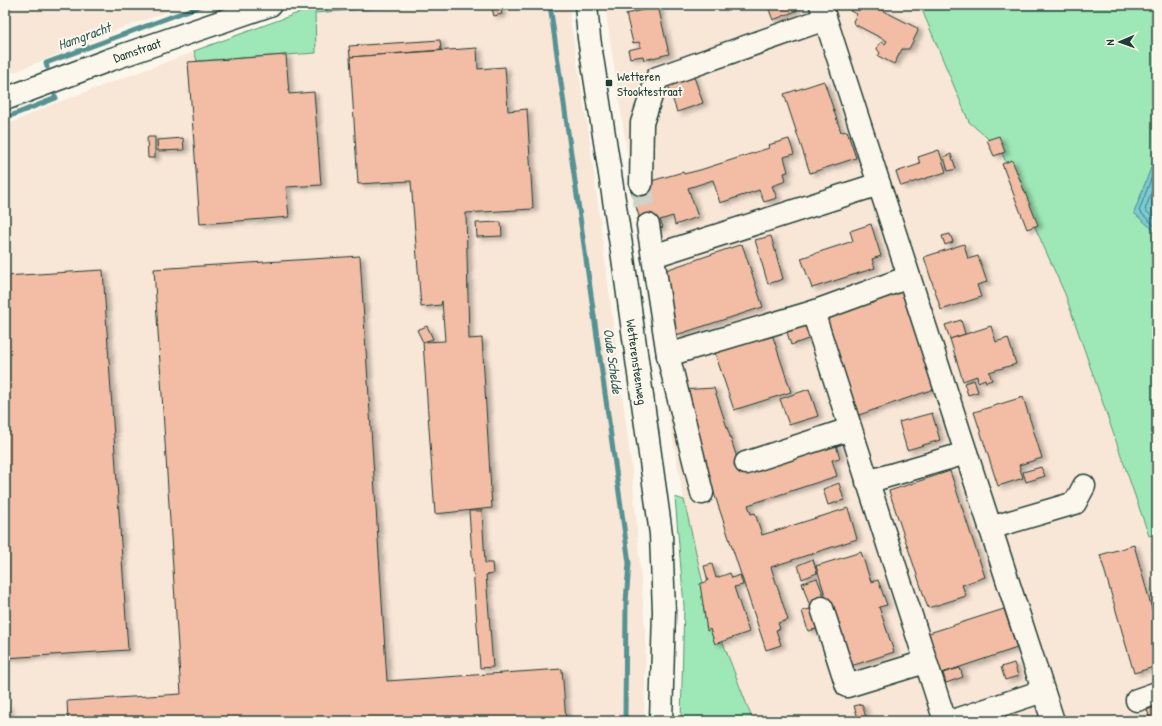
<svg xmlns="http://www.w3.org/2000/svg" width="1162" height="726" viewBox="0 0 1162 726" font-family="'Patrick Hand',sans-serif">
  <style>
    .built { fill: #f8e6d6 }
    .green { fill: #9ee8b7; stroke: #5e9276 }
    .water { fill: #7acbd3; stroke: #569293 }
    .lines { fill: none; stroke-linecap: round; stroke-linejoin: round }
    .shore { stroke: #437674; stroke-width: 1 }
    .stream { stroke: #569293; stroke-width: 5 }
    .building { fill: #f2bda4; stroke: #1f3d34; filter: url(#shadow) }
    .minor-tunnel { stroke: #cfd2c7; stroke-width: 22; stroke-dasharray: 22 11; stroke-linecap: butt }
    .minor-casing { stroke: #1f3d34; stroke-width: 25 }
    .minor { stroke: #fbf7ec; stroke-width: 22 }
    .poi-dot { fill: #1f3d34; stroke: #fbf7ec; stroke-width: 1.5 }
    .labels { text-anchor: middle; stroke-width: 4; stroke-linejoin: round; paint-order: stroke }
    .street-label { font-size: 13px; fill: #1f3d34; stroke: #fbf7ec }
    .poi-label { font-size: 13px; fill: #1f3d34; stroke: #fbf7ec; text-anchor: start }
    .water-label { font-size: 14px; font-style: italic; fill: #36605c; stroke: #fbf7ec }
  </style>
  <defs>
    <filter id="shadow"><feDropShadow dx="4.5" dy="2.5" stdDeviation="2" flood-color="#0004"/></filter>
  </defs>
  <rect width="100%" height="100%" fill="#fbf7ec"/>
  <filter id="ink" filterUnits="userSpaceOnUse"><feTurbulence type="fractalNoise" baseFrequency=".025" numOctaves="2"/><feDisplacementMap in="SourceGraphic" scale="8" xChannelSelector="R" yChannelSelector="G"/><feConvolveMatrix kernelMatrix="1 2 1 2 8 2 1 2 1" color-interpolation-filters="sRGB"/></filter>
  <g filter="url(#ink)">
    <g class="built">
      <polygon points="5,5 185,5 111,32 5,76"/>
      <polygon points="320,5 571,5 570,19 589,135 632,471 646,640 644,721 5,721 5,126 48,106"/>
      <polygon points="606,5 810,5 814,16 842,5 920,5 969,122 1000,149 1065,294 1149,536 1157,534 1157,721 753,721 707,601 684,500 662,381 607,20"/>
    </g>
    <g class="green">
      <polygon points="320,5 414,5 315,13 316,53 197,61 194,51"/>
      <polygon points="920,5 1157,5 1157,152 1134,213 1157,233 1157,534 1149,536 1065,294 1000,149 969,122"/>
      <polygon points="675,497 684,500 707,601 753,721 681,721 684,606"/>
    </g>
    <polygon class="water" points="1157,152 1157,233 1134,213"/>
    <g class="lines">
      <g class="shore">
        <polyline points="1157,163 1139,211 1157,228"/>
        <polyline points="1157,177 1145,210 1157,221"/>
      </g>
      <g class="stream">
        <polyline points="550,5 629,563 626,602 625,721"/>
        <polyline points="47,67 46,63 203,5"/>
        <polyline points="5,118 56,98 55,96"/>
      </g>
    </g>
    <g class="building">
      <polygon points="491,5 499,5 502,14 494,16"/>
      <polygon points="775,5 794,5 796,11 773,20 768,7"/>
      <polygon points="853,5 860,7 861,5 872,5 917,28 918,31 909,49 902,49 894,64 878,56 880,53 877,49 878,45 882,42 885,44 887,41 854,24 853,21 857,14 850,11"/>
      <polygon points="658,6 669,54 644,60 643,56 630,58 628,50 641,47 639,42 633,43 626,14"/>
      <polygon points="440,40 441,50 350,57 349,46"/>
      <polygon points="477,48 478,69 505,67 508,111 527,109 533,209 466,213 469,339 482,338 492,508 435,514 423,342 445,341 442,301 441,305 421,307 411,181 358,184 350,57"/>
      <polygon points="286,55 289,94 314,92 321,185 286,187 289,217 200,224 188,62"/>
      <polygon points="693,74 703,103 677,112 667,82"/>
      <polygon points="824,81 841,132 847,131 856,158 810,173 784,94"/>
      <polygon points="999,136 1005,152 994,156 987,140"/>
      <polygon points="147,137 155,137 155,158 148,158"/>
      <polygon points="183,138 184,150 158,151 157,140"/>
      <polygon points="789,139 794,154 784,157 788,172 784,173 786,181 772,186 777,198 764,202 759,190 720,203 713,180 688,188 698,217 675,225 673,216 660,220 663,227 655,230 642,226 630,187 683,172 684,174 700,170 769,148 768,145"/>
      <polygon points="939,150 946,172 901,186 896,172 920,164 918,157"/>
      <polygon points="951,154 956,169 948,171 944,157"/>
      <polygon points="1012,160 1038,225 1027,229 1002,164"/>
      <polygon points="501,222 502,236 477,237 476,223"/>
      <polygon points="871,224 881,256 872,259 875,268 812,288 801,258 853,241 850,231"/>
      <polygon points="950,234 953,242 945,245 942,236"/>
      <polygon points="771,236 783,279 768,284 755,240"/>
      <polygon points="742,244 763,307 676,335 657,273"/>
      <polygon points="964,244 968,259 978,256 987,282 977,285 981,297 941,310 924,257"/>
      <polygon points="360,256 387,681 562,669 566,721 68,721 67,701 181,694 154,269"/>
      <polygon points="103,270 128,650 5,658 5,276"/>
      <polygon points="902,292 934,389 853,417 821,320"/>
      <polygon points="961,320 965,334 950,339 945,325"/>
      <polygon points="805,322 811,338 791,345 786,329"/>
      <polygon points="427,326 433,339 423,342 417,330"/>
      <polygon points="991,326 996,342 1008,338 1016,364 989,372 992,380 986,382 985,379 978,382 977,376 963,381 950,339"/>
      <polygon points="772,334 791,392 734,410 715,353"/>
      <polygon points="974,380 978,392 968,395 964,383"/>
      <polygon points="714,388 742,473 835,442 840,458 832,460 837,476 748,505 751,514 755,513 762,535 848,508 857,539 771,567 788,620 778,623 780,629 776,630 781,645 766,650 680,390"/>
      <polygon points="809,389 818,416 789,425 780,399"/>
      <polygon points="1023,397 1042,458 1019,465 1023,478 998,486 974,412"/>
      <polygon points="932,413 940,440 907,450 899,422"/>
      <polygon points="1041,467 1045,476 1026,482 1023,472"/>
      <polygon points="950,471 985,577 962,585 966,596 928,608 889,491"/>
      <polygon points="839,483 844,500 828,505 823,489"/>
      <polygon points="469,511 482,511 485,563 492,563 493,574 486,575 493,667 480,668"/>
      <polygon points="1134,545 1157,627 1157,666 1134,673 1100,555"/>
      <polygon points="861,552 871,582 878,580 887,605 879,607 894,652 851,666 830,600 827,601 816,566"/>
      <polygon points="813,559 817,573 802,579 798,565"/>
      <polygon points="712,564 716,578 730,573 732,578 740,575 743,585 734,587 749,632 715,644 710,629 707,631 700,584 708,581 704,566"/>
      <polygon points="817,578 825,599 809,604 802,583"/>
      <polygon points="818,607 824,627 808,631 802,611"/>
      <polygon points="1004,609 1017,648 939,674 926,634"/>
      <polygon points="1014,663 1018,676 1005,680 1001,667"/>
      <polygon points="960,668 963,677 946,683 943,673"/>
      <polygon points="862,704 867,721 859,721 854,706"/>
      <polygon points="8,706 9,721 5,721 5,707"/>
      <polygon points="1157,706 1157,721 1151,721 1147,710"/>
      <polygon points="1076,717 1077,721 1064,721"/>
    </g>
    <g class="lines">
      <polyline class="minor-tunnel" points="641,184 648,225"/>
      <g class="minor-casing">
        <g id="minor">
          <polyline points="586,5 589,38 623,258 661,534 664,611 661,721"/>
          <polyline points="821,5 1053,721"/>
          <polyline points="5,99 109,60 270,5"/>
          <polyline points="641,184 642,123 657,78 825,19"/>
          <polyline points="648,225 668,355 702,493"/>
          <polyline points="653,256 879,184"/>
          <polyline points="909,277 813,312 945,721"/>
          <polyline points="668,355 813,312"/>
          <polyline points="746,463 850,429"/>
          <polyline points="867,482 966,453"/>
          <polyline points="990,528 1075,503 1084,486"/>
          <polyline points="822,608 847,686 925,662"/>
          <polyline points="1137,700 1157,693"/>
          <polyline points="953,721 1043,691"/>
        </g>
      </g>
      <use href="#minor" class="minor"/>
    </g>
  </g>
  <rect class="poi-dot" x="605" y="79" width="8" height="8" rx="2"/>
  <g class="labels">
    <g class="street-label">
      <text transform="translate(137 50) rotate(-19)" y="5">Damstraat</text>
      <text transform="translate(637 362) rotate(82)" y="5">Wetterensteenweg</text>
    </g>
    <g class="poi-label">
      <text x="617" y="81">Wetteren<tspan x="617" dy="15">Stooktestraat</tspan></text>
    </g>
    <g class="water-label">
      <text transform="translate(84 36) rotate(-20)" y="5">Hamgracht</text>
      <text transform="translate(613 361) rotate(82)" y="5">Oude Schelde</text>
    </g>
  </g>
  <rect width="1162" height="726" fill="none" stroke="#fbf7ec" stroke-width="20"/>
  <rect x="10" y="10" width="1142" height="706" fill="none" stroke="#1f3d34" stroke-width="1.5" filter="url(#ink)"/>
  <g transform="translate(1120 42) rotate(268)" stroke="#fbf7ec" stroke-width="3" paint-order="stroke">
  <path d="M0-3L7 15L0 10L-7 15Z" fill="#1f3d34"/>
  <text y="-6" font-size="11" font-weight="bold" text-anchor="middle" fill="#1f3d34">N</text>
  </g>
</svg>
